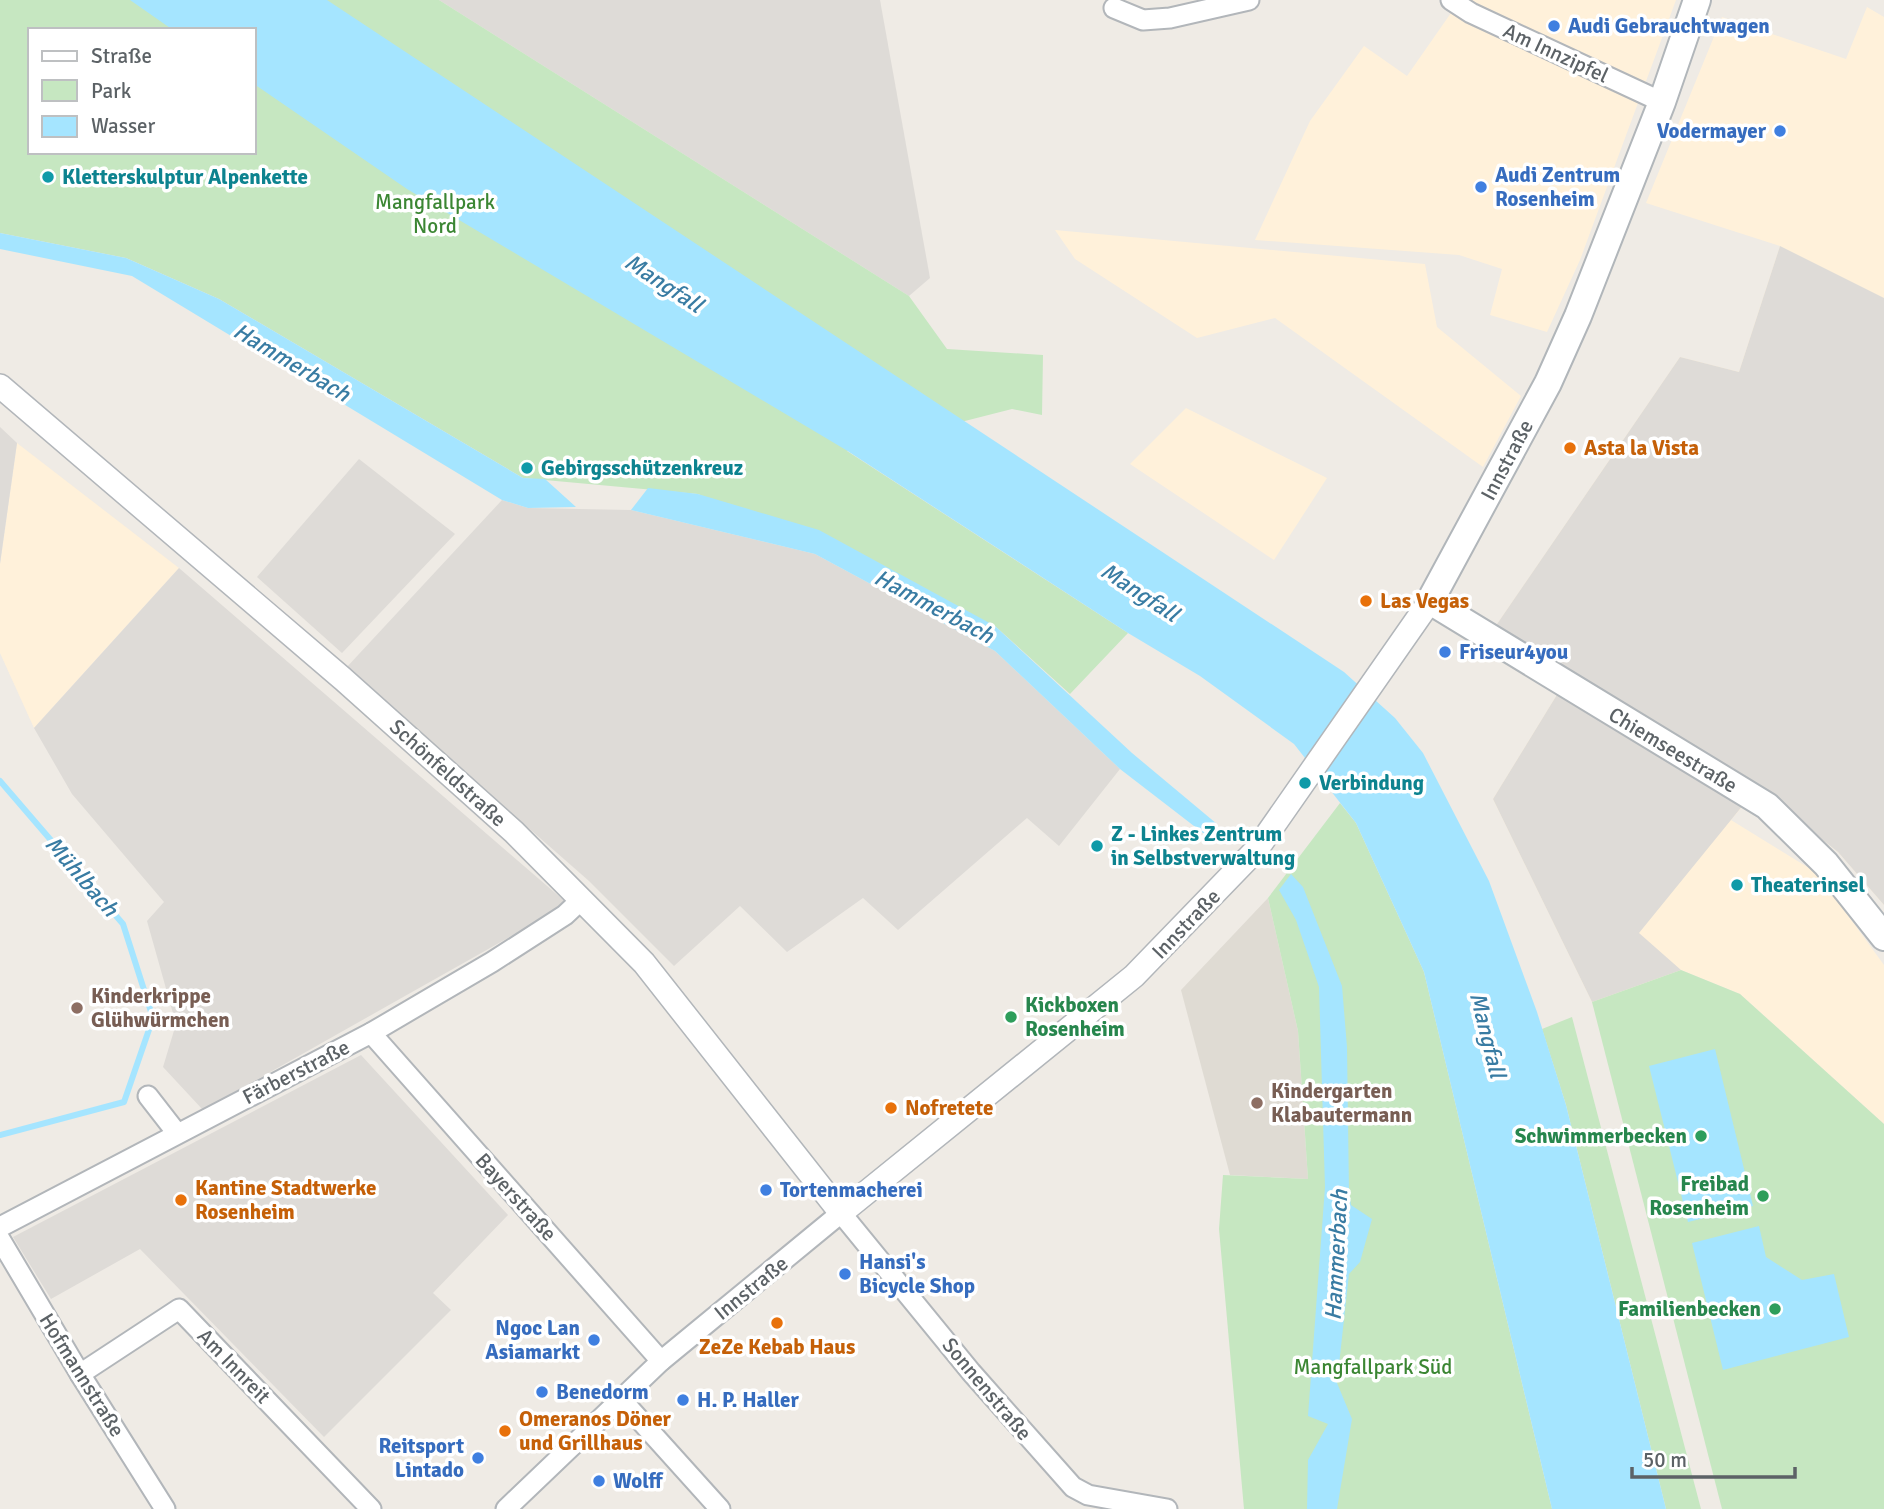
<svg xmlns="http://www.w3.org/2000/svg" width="1884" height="1509" viewBox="0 0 1884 1509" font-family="Signika,sans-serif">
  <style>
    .commercial { fill: #fff1da }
    .industrial { fill: #dedbd7 }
    .education { fill: #dfdbd3 }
    .green { fill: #c6e7c1; fill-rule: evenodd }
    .water { fill: #a5e5ff }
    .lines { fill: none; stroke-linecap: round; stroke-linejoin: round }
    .stream { stroke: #a5e5ff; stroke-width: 6 }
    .minor-casing { stroke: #b2b6ba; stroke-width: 23 }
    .tertiary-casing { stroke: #b2b6ba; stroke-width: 26 }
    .secondary-casing { stroke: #b1b6ba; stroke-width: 30 }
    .minor { stroke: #fff; stroke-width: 19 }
    .tertiary { stroke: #fff; stroke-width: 23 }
    .secondary { stroke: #fff; stroke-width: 26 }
    .shop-dot { fill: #3f7fe0; stroke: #fff; stroke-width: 2.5 }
    .culture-dot { fill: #0f9aa8; stroke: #fff; stroke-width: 2.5 }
    .food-dot { fill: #e8710a; stroke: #fff; stroke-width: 2.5 }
    .education-dot { fill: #8d6e63; stroke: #fff; stroke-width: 2.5 }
    .leisure-dot { fill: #2e9e5b; stroke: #fff; stroke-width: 2.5 }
    .labels { text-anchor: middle; stroke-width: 7; stroke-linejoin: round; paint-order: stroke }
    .shop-label { font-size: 21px; font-weight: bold; fill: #366cbe; stroke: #fff; text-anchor: start }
    .street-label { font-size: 21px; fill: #5c6266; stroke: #fff }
    .culture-label { font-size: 21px; font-weight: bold; fill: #0d838f; stroke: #fff; text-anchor: start }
    .park-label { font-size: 21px; fill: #3b8633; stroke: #fff }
    .food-label { font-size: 21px; font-weight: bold; fill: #c56008; stroke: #fff; text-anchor: start }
    .education-label { font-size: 21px; font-weight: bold; fill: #785e54; stroke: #fff; text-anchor: start }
    .leisure-label { font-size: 21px; font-weight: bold; fill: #27864d; stroke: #fff; text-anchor: end }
    .water-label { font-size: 23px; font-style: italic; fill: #397ca3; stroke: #fff }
  </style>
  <rect width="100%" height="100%" fill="#efebe5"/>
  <g class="commercial">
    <polygon points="1460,0 1676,0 1580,260 1547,332 1490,315 1502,269 1459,255 1255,240 1310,121 1364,46 1407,76"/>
    <polygon points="1867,7 1884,17 1884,905 1838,852 1758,788 1731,820 1817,873 1884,965 1884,1124 1740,994 1681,970 1592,1002 1493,799 1558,693 1495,627 1680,357 1739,372 1780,246 1646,203 1722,17 1846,59"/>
    <polygon points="1055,230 1425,264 1437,327 1521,396 1483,467 1275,318 1197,338 1075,259"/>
    <polygon points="1186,408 1327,478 1274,560 1130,464"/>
    <polygon points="17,443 179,568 34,728 0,653 0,564"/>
  </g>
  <g class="industrial">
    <polygon points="439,0 880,0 930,278 909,296"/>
    <polygon points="1780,246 1884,298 1884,905 1838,852 1757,788 1639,933 1681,970 1592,1002 1493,799 1558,693 1495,627 1680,357 1739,372"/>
    <polygon points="0,427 17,443 0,564"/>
    <polygon points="359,459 455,534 342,653 257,577"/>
    <polygon points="502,500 528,508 631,510 815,554 995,651 1120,769 1059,846 1027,818 898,930 863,898 787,952 740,906 674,966 589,881 346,668"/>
    <polygon points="179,568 568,904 203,1110 163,1067 176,1024 147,921 164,902 72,794 34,728"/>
    <polygon points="361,1055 508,1215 433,1293 451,1310 324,1437 140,1249 51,1299 13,1237"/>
  </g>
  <polygon class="education" points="1268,898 1298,1031 1308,1179 1230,1175 1181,990"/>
  <g class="green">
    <path d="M0,0H439L909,296L947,349L1043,355L1042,415L1012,409L847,451L1128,633L1070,694L995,626L698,494L523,478L219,299L126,258L0,233ZM30,30H254V152H30Z"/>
    <polygon points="1340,803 1356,823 1424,972 1552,1509 1244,1509 1219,1229 1223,1175 1308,1179 1298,1031 1268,898"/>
    <polygon points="1681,970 1740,994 1884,1124 1884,1509 1722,1509 1592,1002"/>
    <polygon points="1572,1017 1701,1509 1666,1509 1566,1105 1542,1029"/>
  </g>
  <g class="water">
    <polygon points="130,0 327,0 1344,672 1395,718 1423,753 1489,881 1537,1012 1566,1105 1666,1509 1552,1509 1424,972 1356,823 1294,744 1200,676 1128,633 846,450 407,189 254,84 254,30 173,30"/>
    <polygon points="0,233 126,258 219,299 523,478 545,479 576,507 528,508 502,500 132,276 0,249"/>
    <polygon points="648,488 698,494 819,530 995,626 1132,753 1217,824 1207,836 1120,769 995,651 815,554 631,510"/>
    <polygon points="1291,874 1303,887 1342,986 1347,1047 1349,1193 1351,1205 1372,1219 1360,1262 1349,1274 1337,1383 1352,1419 1337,1509 1307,1509 1308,1460 1328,1424 1308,1416 1325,1187 1319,987 1296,920 1279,890"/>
    <polygon points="1715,1049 1753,1206 1688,1222 1649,1066"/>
    <polygon points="1759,1226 1766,1257 1802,1280 1834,1274 1849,1337 1723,1370 1692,1243"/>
  </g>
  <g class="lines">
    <polyline class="stream" points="0,781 123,924 153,1018 124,1102 0,1135"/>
    <g class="minor-casing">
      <g id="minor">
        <polyline points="1451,0 1471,13 1662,102"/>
        <polyline points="1114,8 1143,20 1170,18 1249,0"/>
        <polyline points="371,1033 661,1361"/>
        <polyline points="148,1096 176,1132"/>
        <polyline points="0,1227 371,1033 492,962 565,915 581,900"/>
        <polyline points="0,1239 80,1374 165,1509"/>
        <polyline points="80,1374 179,1309 371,1509"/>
        <polyline points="620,1398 720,1509"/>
        <polyline points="506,1509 661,1361 841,1213 971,1372 1073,1487 1088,1495 1167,1509"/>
      </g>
    </g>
    <g class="tertiary-casing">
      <polyline id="tertiary" points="0,386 343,679 514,832 644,963 841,1213 1134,976 1257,849 1430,601"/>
    </g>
    <g class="secondary-casing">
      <polyline id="secondary" points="1697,0 1662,102 1578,316 1548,383 1430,601 1767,806 1826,864 1884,937"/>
    </g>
    <use href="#minor" class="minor"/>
    <use href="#tertiary" class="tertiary"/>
    <use href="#secondary" class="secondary"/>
  </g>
  <g class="shop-dot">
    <circle cx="1554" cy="26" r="7"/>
    <circle cx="1780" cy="131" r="7"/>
    <circle cx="1481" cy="187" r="7"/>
    <circle cx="1445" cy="652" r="7"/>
    <circle cx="766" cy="1190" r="7"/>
    <circle cx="845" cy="1274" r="7"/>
    <circle cx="594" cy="1340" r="7"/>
    <circle cx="542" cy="1392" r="7"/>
    <circle cx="683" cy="1400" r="7"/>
    <circle cx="478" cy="1458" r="7"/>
    <circle cx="599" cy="1481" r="7"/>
  </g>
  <g class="culture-dot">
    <circle cx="48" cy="177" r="7"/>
    <circle cx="527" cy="468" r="7"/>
    <circle cx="1305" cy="783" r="7"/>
    <circle cx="1097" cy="846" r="7"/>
    <circle cx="1737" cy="885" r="7"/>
  </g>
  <g class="food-dot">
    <circle cx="1570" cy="448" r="7"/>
    <circle cx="1366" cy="601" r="7"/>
    <circle cx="891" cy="1108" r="7"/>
    <circle cx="181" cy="1200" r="7"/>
    <circle cx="777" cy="1323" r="7"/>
    <circle cx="505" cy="1431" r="7"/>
  </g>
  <g class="education-dot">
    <circle cx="77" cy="1008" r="7"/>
    <circle cx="1257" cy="1103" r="7"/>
  </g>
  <g class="leisure-dot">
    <circle cx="1011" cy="1017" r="7"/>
    <circle cx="1701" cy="1136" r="7"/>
    <circle cx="1763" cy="1196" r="7"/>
    <circle cx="1775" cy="1309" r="7"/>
  </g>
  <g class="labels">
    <g class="shop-label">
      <text x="1568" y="33">Audi Gebrauchtwagen</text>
      <text x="1766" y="138" text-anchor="end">Vodermayer</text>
      <text x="1495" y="182">Audi Zentrum<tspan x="1495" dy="24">Rosenheim</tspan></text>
      <text x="1459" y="659">Friseur4you</text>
      <text x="780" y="1197">Tortenmacherei</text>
      <text x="859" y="1269">Hansi's<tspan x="859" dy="24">Bicycle Shop</tspan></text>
      <text x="580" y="1335" text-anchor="end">Ngoc Lan<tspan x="580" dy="24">Asiamarkt</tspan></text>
      <text x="556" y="1399">Benedorm</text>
      <text x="697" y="1407">H. P. Haller</text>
      <text x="464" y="1453" text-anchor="end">Reitsport<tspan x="464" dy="24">Lintado</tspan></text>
      <text x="613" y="1488">Wolff</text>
    </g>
    <g class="street-label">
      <text transform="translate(1556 53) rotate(25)" y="7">Am Innzipfel</text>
      <text transform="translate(1507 460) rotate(-62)" y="7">Innstraße</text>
      <text transform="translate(1673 750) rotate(31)" y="7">Chiemseestraße</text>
      <text transform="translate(448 773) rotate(42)" y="7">Schönfeldstraße</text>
      <text transform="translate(1186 924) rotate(-46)" y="7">Innstraße</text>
      <text transform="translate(296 1072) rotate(-27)" y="7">Färberstraße</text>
      <text transform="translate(516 1197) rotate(48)" y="7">Bayerstraße</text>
      <text transform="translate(751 1288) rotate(-39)" y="7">Innstraße</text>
      <text transform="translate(234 1366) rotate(46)" y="7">Am Innreit</text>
      <text transform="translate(82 1375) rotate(58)" y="7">Hofmannstraße</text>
      <text transform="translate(987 1389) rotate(50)" y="7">Sonnenstraße</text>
    </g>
    <g class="culture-label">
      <text x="62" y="184">Kletterskulptur Alpenkette</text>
      <text x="541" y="475">Gebirgsschützenkreuz</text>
      <text x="1319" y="790">Verbindung</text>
      <text x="1111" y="841">Z - Linkes Zentrum<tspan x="1111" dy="24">in Selbstverwaltung</tspan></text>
      <text x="1751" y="892">Theaterinsel</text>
    </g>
    <g class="park-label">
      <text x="435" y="209">Mangfallpark<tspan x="435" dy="24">Nord</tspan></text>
      <text x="1373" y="1374">Mangfallpark Süd</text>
    </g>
    <g class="food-label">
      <text x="1584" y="455">Asta la Vista</text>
      <text x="1380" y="608">Las Vegas</text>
      <text x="905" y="1115">Nofretete</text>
      <text x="195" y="1195">Kantine Stadtwerke<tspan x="195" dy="24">Rosenheim</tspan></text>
      <text x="777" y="1354" text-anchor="middle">ZeZe Kebab Haus</text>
      <text x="519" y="1426">Omeranos Döner<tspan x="519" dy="24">und Grillhaus</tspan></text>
    </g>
    <g class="education-label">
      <text x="91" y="1003">Kinderkrippe<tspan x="91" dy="24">Glühwürmchen</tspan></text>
      <text x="1271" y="1098">Kindergarten<tspan x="1271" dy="24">Klabautermann</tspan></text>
    </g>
    <g class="leisure-label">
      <text x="1025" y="1012" text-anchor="start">Kickboxen<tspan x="1025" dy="24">Rosenheim</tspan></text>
      <text x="1687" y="1143">Schwimmerbecken</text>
      <text x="1749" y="1191">Freibad<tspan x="1749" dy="24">Rosenheim</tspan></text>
      <text x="1761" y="1316">Familienbecken</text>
    </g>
    <g class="water-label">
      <text transform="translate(664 283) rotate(33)" y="8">Mangfall</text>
      <text transform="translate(292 362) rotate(31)" y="8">Hammerbach</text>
      <text transform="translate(1140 592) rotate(33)" y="8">Mangfall</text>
      <text transform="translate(934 606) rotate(28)" y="8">Hammerbach</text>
      <text transform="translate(82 876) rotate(49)" y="8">Mühlbach</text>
      <text transform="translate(1488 1035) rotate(76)" y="8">Mangfall</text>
      <text transform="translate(1336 1255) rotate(-87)" y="8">Hammerbach</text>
    </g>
  </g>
  <rect x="28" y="28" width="228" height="126" fill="#ffffff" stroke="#bec0c2" stroke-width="2"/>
  <rect x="42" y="51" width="35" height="10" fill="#ffffff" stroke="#bec0c2" stroke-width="2"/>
  <text x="91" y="63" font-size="21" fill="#5c6266">Straße</text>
  <rect x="42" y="80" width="35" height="21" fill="#c6e7c1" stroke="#bec0c2" stroke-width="2"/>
  <text x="91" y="98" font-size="21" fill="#5c6266">Park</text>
  <rect x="42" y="116" width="35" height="21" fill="#a5e5ff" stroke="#bec0c2" stroke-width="2"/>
  <text x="91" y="133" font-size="21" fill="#5c6266">Wasser</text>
  <path d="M1632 1467v10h163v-10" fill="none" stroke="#5c6266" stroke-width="3.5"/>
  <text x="1643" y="1467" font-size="21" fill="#5c6266" stroke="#ffffff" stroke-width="5" paint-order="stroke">50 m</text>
</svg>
